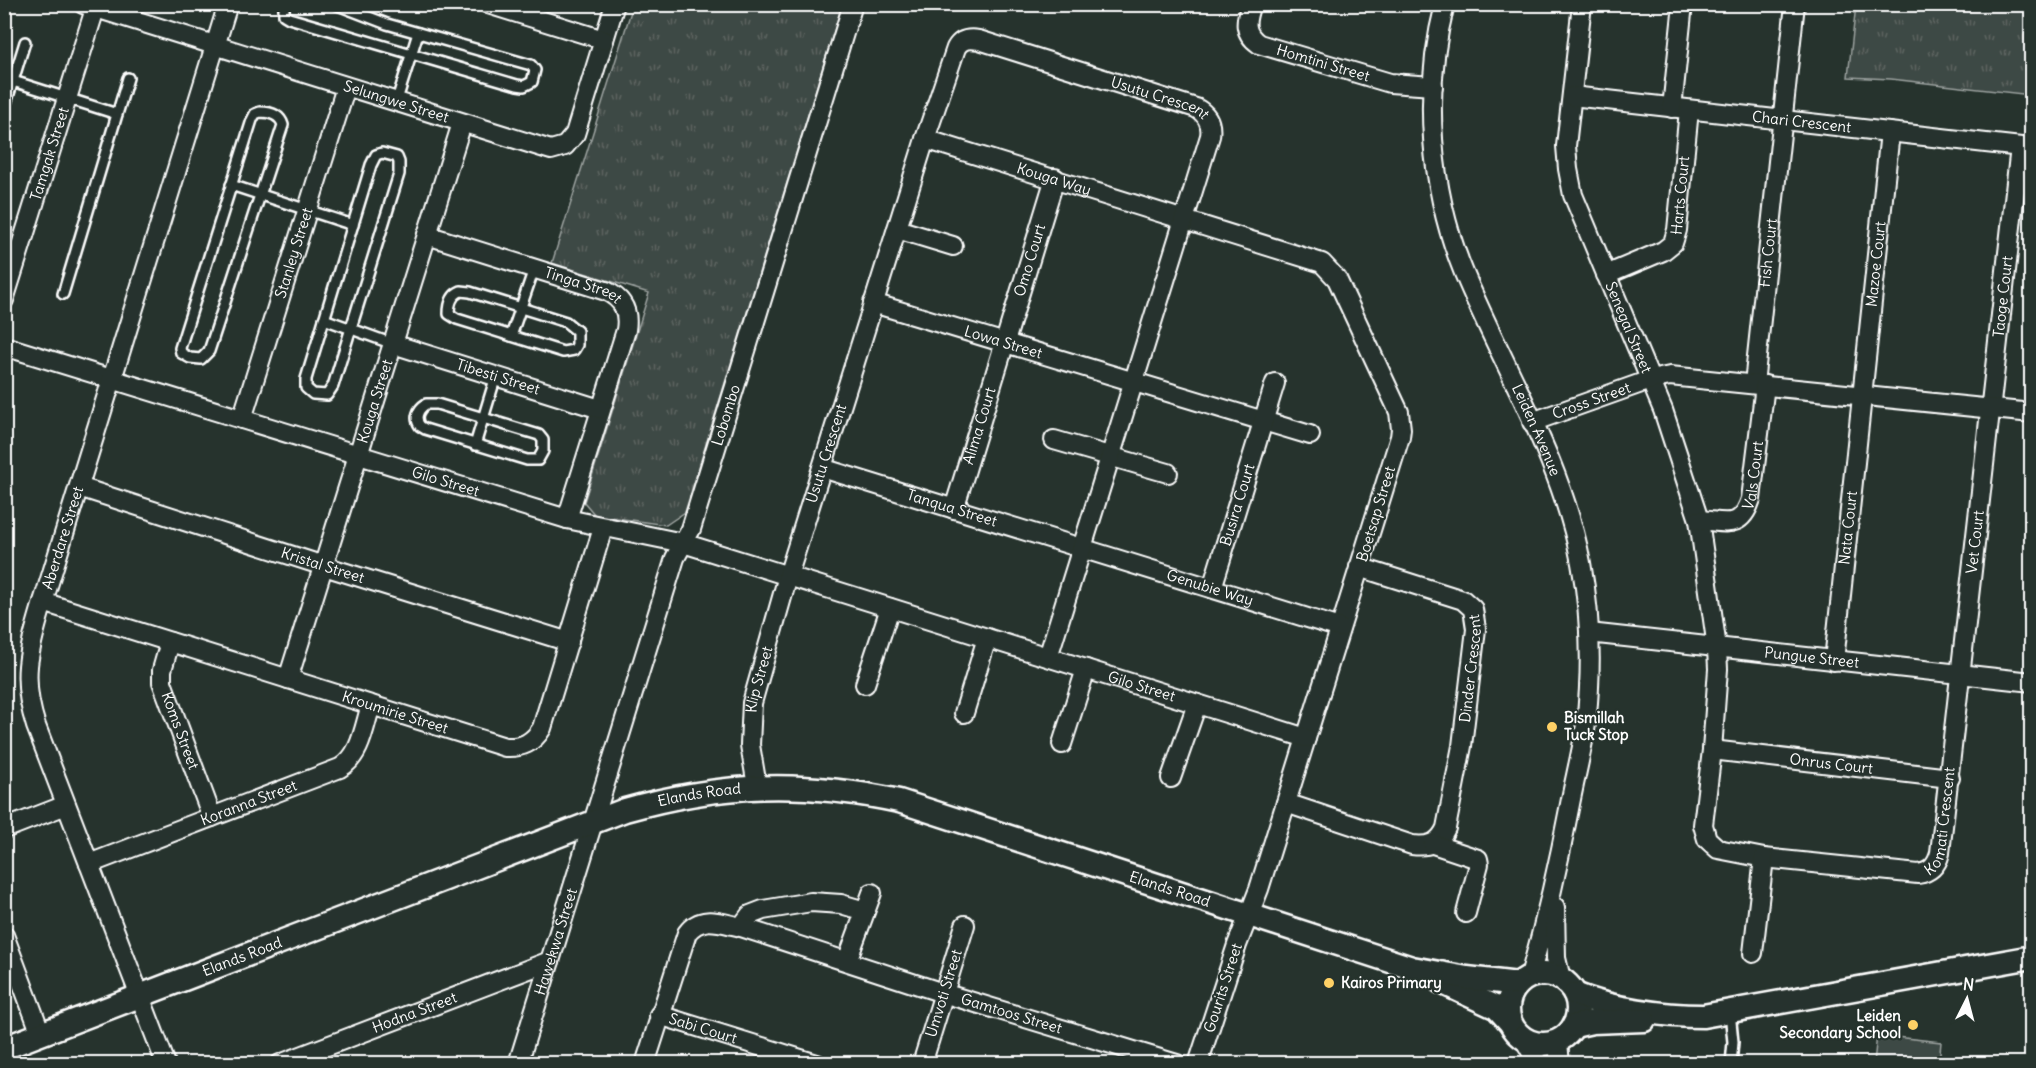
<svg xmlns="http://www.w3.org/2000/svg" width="2036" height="1068" viewBox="0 0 2036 1068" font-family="Delius,sans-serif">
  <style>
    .grass { fill: url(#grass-tufts); stroke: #9ea4a2; stroke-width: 1.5 }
    .garden { fill: #3e4944; stroke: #9ea4a2; stroke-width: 1.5 }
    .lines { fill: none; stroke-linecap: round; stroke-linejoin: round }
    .service-casing { stroke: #fff; stroke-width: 14 }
    .minor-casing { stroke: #fff; stroke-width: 22 }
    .tertiary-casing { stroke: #fff; stroke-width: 27 }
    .service { stroke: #26332d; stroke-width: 9 }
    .minor { stroke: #26332d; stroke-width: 18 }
    .tertiary { stroke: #26332d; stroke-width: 22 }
    .poi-dot { fill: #ffd166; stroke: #26332d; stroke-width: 2 }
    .labels { text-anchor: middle; stroke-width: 4.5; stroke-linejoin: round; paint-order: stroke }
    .street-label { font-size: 15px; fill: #fff; stroke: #26332d }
    .poi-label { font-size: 15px; font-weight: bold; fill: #fff; stroke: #26332d; text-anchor: start }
  </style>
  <defs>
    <pattern id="grass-tufts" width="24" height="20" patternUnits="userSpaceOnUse" patternTransform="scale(1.5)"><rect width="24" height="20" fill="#3e4944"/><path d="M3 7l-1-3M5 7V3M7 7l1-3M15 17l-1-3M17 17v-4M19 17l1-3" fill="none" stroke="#5b6460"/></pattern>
  </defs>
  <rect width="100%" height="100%" fill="#26332d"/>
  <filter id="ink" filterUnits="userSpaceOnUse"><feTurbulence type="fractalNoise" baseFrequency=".0167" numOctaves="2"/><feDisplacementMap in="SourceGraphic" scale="12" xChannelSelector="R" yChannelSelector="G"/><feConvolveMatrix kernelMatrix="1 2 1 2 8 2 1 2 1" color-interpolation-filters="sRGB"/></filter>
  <g filter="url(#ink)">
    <g class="grass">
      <polygon points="633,5 842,5 685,512 666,525 595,515 584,502 649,293 552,263"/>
      <polygon points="1856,5 2031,5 2031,95 1891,79 1848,77"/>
    </g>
    <polygon class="garden" points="1877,1035 1941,1042 1939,1063 1874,1063"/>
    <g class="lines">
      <g class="service-casing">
        <g id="service">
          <polyline points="284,4 284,15 289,18 517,85 524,86 532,82 535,70 531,65 387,24 335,4"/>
          <polyline points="13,81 117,114"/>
          <polyline points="396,103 418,33"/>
          <polyline points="4,110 25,42"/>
          <path d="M260,112C270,112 280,115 283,125L209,351L201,359L190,358L181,353L180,348L252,120L255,114Z"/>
          <polygon points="382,153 397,157 399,162 399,174 333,386 327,395 313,394 306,388 306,379 371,165 376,155"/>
          <polyline points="231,185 353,225"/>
          <path d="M461,291L470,292L566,322L577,331V345L574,350L563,352L457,319L449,314C449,304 451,295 461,291Z"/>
          <polyline points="63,294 128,78"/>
          <polyline points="324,319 393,344"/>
          <polyline points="511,336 534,269"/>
          <path d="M426,404H437L539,435L543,440V451L538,460H527L425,429L420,426C414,418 418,409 426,404Z"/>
          <polyline points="475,445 496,376"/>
          <polyline points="1730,1012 1733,1042 1731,1064"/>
        </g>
      </g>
      <g class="minor-casing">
        <g id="minor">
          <path id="s1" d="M83,4L551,150L565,146L575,134L615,4"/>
          <polyline points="488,4 604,40"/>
          <path id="s2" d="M1251,4C1245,21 1243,33 1259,44L1390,83L1433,86"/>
          <path id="s3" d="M1445,4C1422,92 1430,190 1464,273C1504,369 1562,460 1581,563C1591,616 1592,671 1586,724C1582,751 1575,778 1570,804C1559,862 1546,919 1530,976"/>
          <path id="s4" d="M1582,4L1566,146L1568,169L1573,195L1663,410L1699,520L1717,648L1718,669L1712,750L1703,825L1707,839L1718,849L1764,858L1918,874C1931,872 1937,865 1940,853L2020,147"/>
          <path id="s5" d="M1572,96L2030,148"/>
          <polyline points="1672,108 1683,4"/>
          <path id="s6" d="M925,139L1322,263L1337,279L1399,412L1401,429L1400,437L1259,889L1237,945L1198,1064"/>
          <polyline points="897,229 953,246"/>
          <path id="s7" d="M427,235L606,291C623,299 629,312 626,330L567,519"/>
          <path id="s8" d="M1606,275L1663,251L1673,243L1677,230L1689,110"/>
          <path id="s9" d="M4,300L95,9"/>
          <path id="s10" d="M873,303L1310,435"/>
          <path id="s11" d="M393,344L600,409"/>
          <path id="s12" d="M4,346L567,519L683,543L1306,738"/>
          <path id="s13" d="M1754,384L1795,4"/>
          <path id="s14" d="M242,419L346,87"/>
          <path id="s15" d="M1532,422L1650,380L1670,376L2032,413"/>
          <polyline points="1054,440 1168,473"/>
          <path id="s16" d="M822,468L1340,628"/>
          <path id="s17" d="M79,487L324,566L569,642"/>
          <path id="s18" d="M954,509L1055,178"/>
          <path id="s19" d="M1699,520C1727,522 1741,530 1751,499L1765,385"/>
          <path id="s20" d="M1212,588L1275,383"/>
          <path id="s21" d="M43,602L505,747C522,748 533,743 542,728L603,528"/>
          <path id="s22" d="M1589,633L2032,682"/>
          <path id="s23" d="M170,642L162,670V682L212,817"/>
          <path id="s24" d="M1834,661L1890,132"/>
          <path id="s25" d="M288,679L462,123"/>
          <polyline points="865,684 890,608"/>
          <polyline points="964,713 987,638"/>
          <polyline points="1062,744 1086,669"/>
          <path id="s26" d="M1712,750L1950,778"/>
          <polyline points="1171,778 1197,704"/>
          <path id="s27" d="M757,786L750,745L752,703L788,576L925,139L956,48C961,39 969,38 979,40L1196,108C1207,114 1212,123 1210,136L1048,657"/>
          <path id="s28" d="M1286,803L1412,845C1428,847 1439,844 1446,828L1462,746L1476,629L1473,609L1463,600L1359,567"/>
          <polyline points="4,829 66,805"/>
          <polyline points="1433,844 1478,859 1479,864 1466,913"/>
          <path id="s29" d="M89,864L340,768C361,756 364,727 371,705"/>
          <polyline points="1555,907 1556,958 1561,979"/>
          <polyline points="741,927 750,915 763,910 811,902 841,904 865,911"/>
          <polyline points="4,935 41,1034"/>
          <polyline points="1753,953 1764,858"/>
          <polyline points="847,961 872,893"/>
          <path id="s30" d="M659,1015L817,1064"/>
          <polyline points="1524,1039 1538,1064"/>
          <polyline points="1558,1042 1560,1064"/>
          <path id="s31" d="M166,1064L36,726C20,677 29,650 43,602L228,4"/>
          <path id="s32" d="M280,1064L550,961"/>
          <path id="s33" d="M518,1064L675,558L691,529L853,4"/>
          <path id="s34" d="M645,1064L687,933C701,914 721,923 741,927L943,993L1177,1064"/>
          <path id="s35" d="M922,1064L965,925"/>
        </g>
      </g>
      <g class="tertiary-casing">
        <g id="tertiary">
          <circle cx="1543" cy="1009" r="35"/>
          <polyline points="1441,982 1497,1008 1509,1021"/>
          <path d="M1575,994C1610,1009 1665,1016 1703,1016L2032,957"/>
          <polyline points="1574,1026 1592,1022 1644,1020"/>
          <path id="s36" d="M4,1048L625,810C721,783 801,780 899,801L1412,968L1467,978L1518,984"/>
        </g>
      </g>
      <use href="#service" class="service"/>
      <use href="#minor" class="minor"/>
      <use href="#tertiary" class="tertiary"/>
    </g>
  </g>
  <g class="poi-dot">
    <circle cx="1552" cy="727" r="6"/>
    <circle cx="1329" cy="983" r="6"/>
    <circle cx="1913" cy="1025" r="6"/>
  </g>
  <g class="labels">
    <g class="street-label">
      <text dy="5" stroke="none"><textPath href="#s2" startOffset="112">Homtini Street</textPath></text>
      <text dy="5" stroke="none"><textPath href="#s27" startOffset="986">Usutu Crescent</textPath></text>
      <text dy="5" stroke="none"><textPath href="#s1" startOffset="328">Selungwe Street</textPath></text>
      <text dy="5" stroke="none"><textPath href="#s5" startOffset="231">Chari Crescent</textPath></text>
      <text dy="5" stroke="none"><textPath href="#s9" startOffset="153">Tamgak Street</textPath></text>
      <text dy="5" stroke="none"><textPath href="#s6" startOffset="135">Kouga Way</textPath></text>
      <text dy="5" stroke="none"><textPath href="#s8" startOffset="123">Harts Court</textPath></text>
      <text dy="5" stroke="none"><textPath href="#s13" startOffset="132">Fish Court</textPath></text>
      <text dy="5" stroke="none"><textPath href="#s14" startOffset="174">Stanley Street</textPath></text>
      <text dy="5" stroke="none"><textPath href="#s18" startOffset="260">Omo Court</textPath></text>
      <text dy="5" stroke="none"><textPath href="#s24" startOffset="399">Mazoe Court</textPath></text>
      <text dy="5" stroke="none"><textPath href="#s7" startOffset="164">Tinga Street</textPath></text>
      <text dy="5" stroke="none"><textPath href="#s4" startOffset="1672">Taoge Court</textPath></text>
      <text dy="5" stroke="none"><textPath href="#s4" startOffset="336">Senegal Street</textPath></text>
      <text dy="5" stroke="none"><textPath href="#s10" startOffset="136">Lowa Street</textPath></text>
      <text dy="5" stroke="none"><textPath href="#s11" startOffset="110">Tibesti Street</textPath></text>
      <text dy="5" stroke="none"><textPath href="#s25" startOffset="291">Kouga Street</textPath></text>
      <text dy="5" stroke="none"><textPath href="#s15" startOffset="63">Cross Street</textPath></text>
      <text dy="5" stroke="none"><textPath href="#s33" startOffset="682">Lobombo</textPath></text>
      <text dy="5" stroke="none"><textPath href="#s18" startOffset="87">Alima Court</textPath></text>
      <text dy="5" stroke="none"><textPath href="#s3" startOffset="447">Leiden Avenue</textPath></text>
      <text dy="5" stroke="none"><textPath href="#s27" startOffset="344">Usutu Crescent</textPath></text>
      <text dy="5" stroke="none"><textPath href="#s19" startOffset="88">Vals Court</textPath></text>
      <text dy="5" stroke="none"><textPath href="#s12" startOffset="462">Gilo Street</textPath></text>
      <text dy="5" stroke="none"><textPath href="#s20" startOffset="87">Busira Court</textPath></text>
      <text dy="5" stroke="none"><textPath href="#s16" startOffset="136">Tanqua Street</textPath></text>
      <text transform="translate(1376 514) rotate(-73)" y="5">Boetsap Street</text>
      <text dy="5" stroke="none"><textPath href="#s24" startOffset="134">Nata Court</textPath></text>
      <text dy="5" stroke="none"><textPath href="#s31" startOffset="556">Aberdare Street</textPath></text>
      <text dy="5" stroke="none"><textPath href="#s4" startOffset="1425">Vet Court</textPath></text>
      <text dy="5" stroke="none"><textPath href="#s17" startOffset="256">Kristal Street</textPath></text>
      <text dy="5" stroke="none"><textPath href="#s16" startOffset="406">Genubie Way</textPath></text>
      <text dy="5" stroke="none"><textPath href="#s22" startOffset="224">Pungue Street</textPath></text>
      <text dy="5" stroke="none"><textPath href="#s28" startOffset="336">Dinder Crescent</textPath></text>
      <text dy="5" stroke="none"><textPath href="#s27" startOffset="108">Klip Street</textPath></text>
      <text dy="5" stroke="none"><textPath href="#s12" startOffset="1188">Gilo Street</textPath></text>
      <text dy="5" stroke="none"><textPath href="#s21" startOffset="369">Kroumirie Street</textPath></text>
      <text dy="5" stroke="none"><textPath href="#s23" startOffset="93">Koms Street</textPath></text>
      <text dy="5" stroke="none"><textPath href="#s26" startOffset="120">Onrus Court</textPath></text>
      <text dy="5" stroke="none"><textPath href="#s36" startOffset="741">Elands Road</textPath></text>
      <text dy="5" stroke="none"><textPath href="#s29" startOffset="171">Koranna Street</textPath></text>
      <text dy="5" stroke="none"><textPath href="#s4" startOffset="1143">Komati Crescent</textPath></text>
      <text dy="5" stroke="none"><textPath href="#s36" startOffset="1227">Elands Road</textPath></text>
      <text dy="5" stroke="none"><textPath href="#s33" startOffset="128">Hawekwa Street</textPath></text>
      <text dy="5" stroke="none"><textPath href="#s36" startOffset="255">Elands Road</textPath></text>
      <text transform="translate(1223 988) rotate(-72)" y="5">Gourits Street</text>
      <text dy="5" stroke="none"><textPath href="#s35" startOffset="74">Umvoti Street</textPath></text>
      <text dy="5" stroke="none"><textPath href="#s32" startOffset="144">Hodna Street</textPath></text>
      <text dy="5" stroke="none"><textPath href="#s34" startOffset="480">Gamtoos Street</textPath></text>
      <text dy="5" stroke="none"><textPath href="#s30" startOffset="46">Sabi Court</textPath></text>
    </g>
    <g class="poi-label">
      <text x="1564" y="723">Bismillah<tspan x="1564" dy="17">Tuck Stop</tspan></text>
      <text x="1341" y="988">Kairos Primary</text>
      <text x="1901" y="1021" text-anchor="end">Leiden<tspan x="1901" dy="17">Secondary School</tspan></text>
    </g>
  </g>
  <rect width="2036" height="1068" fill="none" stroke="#26332d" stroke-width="24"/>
  <rect x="12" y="12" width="2012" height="1044" fill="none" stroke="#fff" stroke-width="2" filter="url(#ink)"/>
  <g transform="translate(1967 999) rotate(6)" stroke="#26332d" stroke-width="4.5" paint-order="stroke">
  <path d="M0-4.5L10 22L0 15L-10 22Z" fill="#ffffff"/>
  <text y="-9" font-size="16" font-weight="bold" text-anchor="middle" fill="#ffffff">N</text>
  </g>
</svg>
